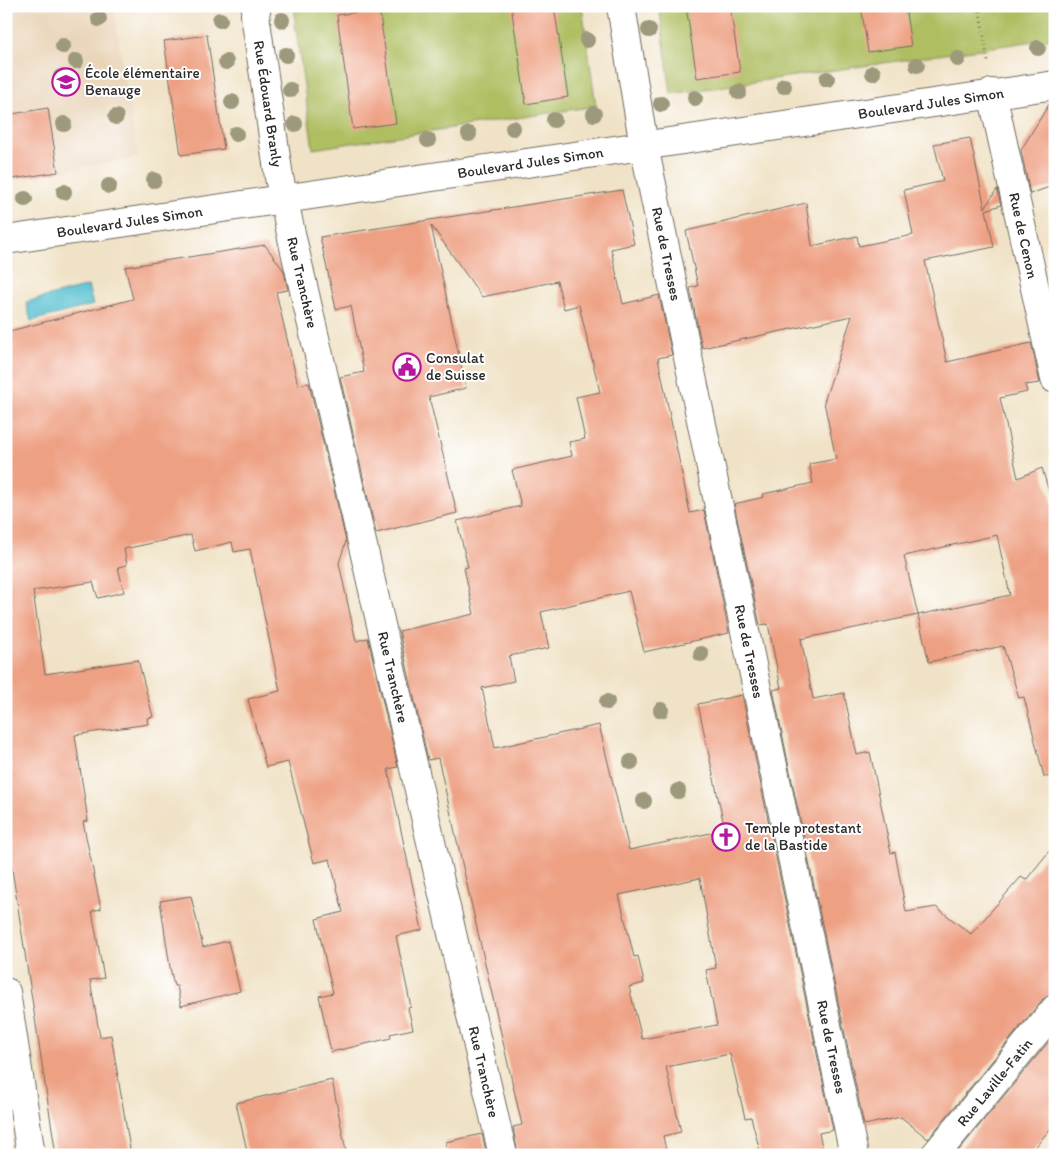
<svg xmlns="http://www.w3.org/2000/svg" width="1061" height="1161" viewBox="0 0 1061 1161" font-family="Itim,sans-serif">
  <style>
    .built { fill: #e9d4b8 }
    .green { fill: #aebe61; stroke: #6c7446 }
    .water { fill: #55c0d0; stroke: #40767e }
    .building { fill: #eea083; fill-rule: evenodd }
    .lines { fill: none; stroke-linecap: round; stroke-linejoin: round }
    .minor-casing { stroke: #706b61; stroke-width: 30 }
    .path { stroke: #706b61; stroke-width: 3; stroke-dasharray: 1 4; stroke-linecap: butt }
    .minor { stroke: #fff; stroke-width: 28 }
    .tree { fill: #9d997b }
    .labels { text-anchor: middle; stroke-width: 4; stroke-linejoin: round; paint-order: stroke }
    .poi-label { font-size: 15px; fill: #2b2b2b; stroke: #fff; text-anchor: start }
    .street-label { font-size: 15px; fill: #2b2b2b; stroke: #fff }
  </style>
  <rect width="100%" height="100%" fill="#fff"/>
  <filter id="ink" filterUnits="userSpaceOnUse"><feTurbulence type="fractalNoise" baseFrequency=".02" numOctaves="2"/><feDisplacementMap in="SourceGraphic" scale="10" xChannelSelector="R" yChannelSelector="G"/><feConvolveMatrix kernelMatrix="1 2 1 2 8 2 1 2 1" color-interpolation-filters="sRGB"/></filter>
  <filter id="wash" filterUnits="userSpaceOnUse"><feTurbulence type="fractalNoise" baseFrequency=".0096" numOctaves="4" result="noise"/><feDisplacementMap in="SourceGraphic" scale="20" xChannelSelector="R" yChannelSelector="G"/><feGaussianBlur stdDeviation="1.12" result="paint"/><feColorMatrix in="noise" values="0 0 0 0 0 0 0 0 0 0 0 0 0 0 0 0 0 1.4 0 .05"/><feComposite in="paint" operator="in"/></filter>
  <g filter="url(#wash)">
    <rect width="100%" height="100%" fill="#f0e2c6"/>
    <polygon class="built" points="6,6 113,6 138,158 6,180"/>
    <g class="green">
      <polygon points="295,6 582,6 596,106 313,149 295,23"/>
      <polygon points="659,6 1055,6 1055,38 671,94"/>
    </g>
    <polygon class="water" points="88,286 93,305 31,321 26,302"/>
    <g id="blocks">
      <g class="building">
        <polygon points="511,6 554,6 568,97 526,104"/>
        <polygon points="686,6 730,6 740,72 697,78"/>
        <polygon points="861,6 905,6 911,46 868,52"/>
        <polygon points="379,9 396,123 353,129 337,15"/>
        <polygon points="207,35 224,149 181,155 164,41"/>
        <polygon points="1051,101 1055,101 1055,185 1030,194 1021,150"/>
        <polygon points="48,108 58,172 6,180 6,115"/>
        <polygon points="970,138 985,208 997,189 1001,205 986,210 994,247 925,261 947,362 1031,343 1040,383 1025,385 1027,392 1000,398 1018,478 1042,468 1055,512 1055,776 1044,777 1024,697 1019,698 1003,646 929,662 918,615 1010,595 997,535 904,556 918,615 801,639 813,699 844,693 857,755 870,752 891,853 895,852 906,912 936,907 971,934 1021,877 1026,880 1055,844 1055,994 1043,999 928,1139 901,1117 864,1125 773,690 781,688 768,624 760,625 734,504 764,497 763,494 813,483 809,464 836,459 824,402 852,316 702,348 690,288 698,286 686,231 806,203 812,246 857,236 859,246 913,235 904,190 943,181 934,144"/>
        <path d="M622,190L634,244L611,249L623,304L659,295L672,355L658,358L690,513L704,510L729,633L644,652L629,591L541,612L549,648L509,656L514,681L482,688L495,748L599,725L629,850L725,830L698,704L742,695L833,1130L819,1133L824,1155H761L751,1117L745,1118L730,1054L666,1067L681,1132L663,1136L667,1155H518L513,1127L522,1125L438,758L428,760L399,631L474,614L464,568L468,567L457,521L521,506L512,470L572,456L569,442L585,439L576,397L600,392L579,305L564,309L557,281L482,297L431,225L466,388L429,397L457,513L376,533L340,377L364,372L351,306L336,309L320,237ZM700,878L716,968L706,970L717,1025L642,1039L629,987L644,983L638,956L634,957L619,895Z"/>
        <polygon points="265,245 284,271 288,290 276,292 298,385 309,383 346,541 339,563 345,591 356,641 368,638 398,767 388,769 422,930 396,936 411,1007 408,1008 413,1029 390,1034 391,1038 331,1052 319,996 333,993 316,919 343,912 330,859 314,863 288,762 266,767 248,699 280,691 250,549 234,552 232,542 195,551 191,535 124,549 127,565 118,567 124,592 98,598 93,582 33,591 45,674 138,660 153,717 147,718 148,724 75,735 88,821 83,822 101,909 92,911 104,978 90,980 100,1037 111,1035 131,1155 56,1155 6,830 6,332 133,299 125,267"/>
        <polygon points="191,896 203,947 228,941 240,991 181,1006 177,986 174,986 170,967 160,901"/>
        <polygon points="1055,1034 1055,1123 1029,1155 955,1155"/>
        <polygon points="332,1080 346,1151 327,1155 248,1155 236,1103"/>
        <polygon points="482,1134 487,1155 447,1155 446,1142"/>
      </g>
    </g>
  </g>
  <g filter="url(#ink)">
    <use href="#blocks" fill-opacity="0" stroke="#706b61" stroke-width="1"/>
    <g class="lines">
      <g class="minor-casing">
        <g id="minor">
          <path id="s1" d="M257,6L255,15L279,177L292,238L503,1155"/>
          <path id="s2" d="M621,6L644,146L854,1155"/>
          <path id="s3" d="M992,93L1055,379"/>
          <path id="s4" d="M6,240L1055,85"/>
          <polyline points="6,992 31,1155"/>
          <path id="s5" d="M935,1155L1055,1009"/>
        </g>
      </g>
      <polyline class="path" points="979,6 988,62"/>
      <use href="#minor" class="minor"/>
    </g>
    <g class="tree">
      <circle cx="99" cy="19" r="8"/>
      <circle cx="220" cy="20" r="8"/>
      <circle cx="282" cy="20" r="8"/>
      <circle cx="649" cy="30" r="8"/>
      <circle cx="587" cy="40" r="8"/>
      <circle cx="63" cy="46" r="8"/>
      <circle cx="1038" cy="48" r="8"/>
      <circle cx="286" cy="55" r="8"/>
      <circle cx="958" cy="59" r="8"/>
      <circle cx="76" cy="61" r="8"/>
      <circle cx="226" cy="62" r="8"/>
      <circle cx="917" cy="65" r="8"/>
      <circle cx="873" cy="73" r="8"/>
      <circle cx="61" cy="77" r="8"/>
      <circle cx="827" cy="79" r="8"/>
      <circle cx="784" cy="86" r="8"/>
      <circle cx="290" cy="90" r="8"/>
      <circle cx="739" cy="92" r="8"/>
      <circle cx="695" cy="98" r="8"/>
      <circle cx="232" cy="102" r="8"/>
      <circle cx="661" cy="104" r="8"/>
      <circle cx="594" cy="114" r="8"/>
      <circle cx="116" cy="117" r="8"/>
      <circle cx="554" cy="120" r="8"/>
      <circle cx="64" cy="124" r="8"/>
      <circle cx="295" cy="124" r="8"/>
      <circle cx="513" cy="128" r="8"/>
      <circle cx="236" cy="134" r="8"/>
      <circle cx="469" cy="134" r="8"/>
      <circle cx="428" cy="140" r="8"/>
      <circle cx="154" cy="180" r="8"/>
      <circle cx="109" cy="186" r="8"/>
      <circle cx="64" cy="192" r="8"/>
      <circle cx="25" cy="199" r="8"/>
      <circle cx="701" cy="654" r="8"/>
      <circle cx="607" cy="702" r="8"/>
      <circle cx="661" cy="710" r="8"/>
      <circle cx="631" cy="762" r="8"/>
      <circle cx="678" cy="791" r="8"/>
      <circle cx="644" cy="801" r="8"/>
    </g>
  </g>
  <defs>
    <g id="school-ring" transform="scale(1.4375)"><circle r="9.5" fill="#fff" stroke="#b5179e" stroke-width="1.5"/><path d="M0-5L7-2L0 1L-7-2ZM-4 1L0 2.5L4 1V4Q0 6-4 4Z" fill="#b5179e"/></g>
    <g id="civic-ring" transform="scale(1.4375)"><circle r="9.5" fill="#fff" stroke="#b5179e" stroke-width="1.5"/><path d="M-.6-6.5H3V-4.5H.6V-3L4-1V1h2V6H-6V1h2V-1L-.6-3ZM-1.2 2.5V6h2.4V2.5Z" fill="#b5179e"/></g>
    <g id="church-ring" transform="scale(1.4375)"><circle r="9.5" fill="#fff" stroke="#b5179e" stroke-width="1.5"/><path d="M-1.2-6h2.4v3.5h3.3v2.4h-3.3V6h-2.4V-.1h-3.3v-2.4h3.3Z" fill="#b5179e"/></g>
  </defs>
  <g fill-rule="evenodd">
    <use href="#school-ring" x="66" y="82"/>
    <use href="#civic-ring" x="407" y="367"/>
    <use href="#church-ring" x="726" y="837"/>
  </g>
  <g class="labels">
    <g class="poi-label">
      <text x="85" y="78">École élémentaire<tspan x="85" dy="17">Benauge</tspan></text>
      <text x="426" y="363">Consulat<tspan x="426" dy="17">de Suisse</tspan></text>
      <text x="745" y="833">Temple protestant<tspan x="745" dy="17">de la Bastide</tspan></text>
    </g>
    <g class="street-label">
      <text dy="5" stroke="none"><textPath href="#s1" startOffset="99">Rue Édouard Branly</textPath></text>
      <text dy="5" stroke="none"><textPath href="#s4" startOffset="935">Boulevard Jules Simon</textPath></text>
      <text dy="5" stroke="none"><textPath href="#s4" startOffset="530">Boulevard Jules Simon</textPath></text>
      <text dy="5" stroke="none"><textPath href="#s4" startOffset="125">Boulevard Jules Simon</textPath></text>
      <text dy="5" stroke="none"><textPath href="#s3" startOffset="146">Rue de Cenon</textPath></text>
      <text dy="5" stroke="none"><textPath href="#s2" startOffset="252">Rue de Tresses</textPath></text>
      <text dy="5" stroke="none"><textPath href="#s1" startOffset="281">Rue Tranchère</textPath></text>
      <text dy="5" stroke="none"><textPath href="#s2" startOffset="658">Rue de Tresses</textPath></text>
      <text dy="5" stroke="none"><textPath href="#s1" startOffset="686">Rue Tranchère</textPath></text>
      <text dy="5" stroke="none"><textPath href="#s2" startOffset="1062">Rue de Tresses</textPath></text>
      <text dy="5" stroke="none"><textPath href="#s1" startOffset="1091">Rue Tranchère</textPath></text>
      <text dy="5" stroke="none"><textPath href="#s5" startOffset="94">Rue Laville-Fatin</textPath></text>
    </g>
  </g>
  <rect width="1061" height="1161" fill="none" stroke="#fff" stroke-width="25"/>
</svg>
